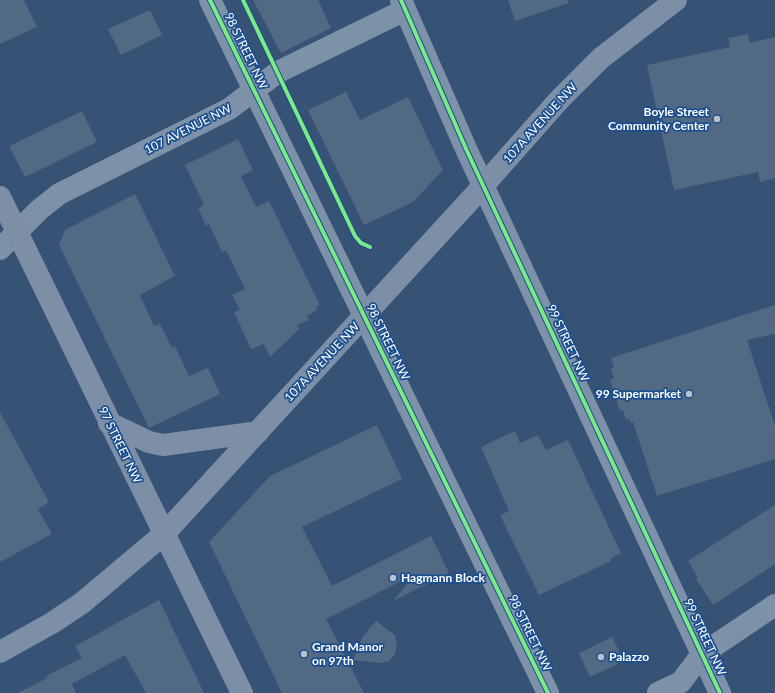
<svg xmlns="http://www.w3.org/2000/svg" width="775" height="693" viewBox="0 0 775 693" font-family="Lato,sans-serif">
  <style>
    .building { fill: #526984 }
    .lines { fill: none; stroke-linecap: round; stroke-linejoin: round }
    .minor { stroke: #7d92a8; stroke-width: 22 }
    .major { stroke: #7d8ea7; stroke-width: 22 }
    .cycleway-casing { stroke: #1b4f8f; stroke-width: 6 }
    .cycleway { stroke: #7ce984; stroke-width: 4 }
    .poi-dot { fill: #b9c2ce; stroke: #1b4f8f; stroke-width: 1.5 }
    .labels { text-anchor: middle; stroke-width: 3.5; stroke-linejoin: round; paint-order: stroke }
    .street-label { font-size: 12px; fill: #fff; stroke: #1b4f8f }
    .poi-label { font-size: 12px; font-weight: bold; fill: #fff; stroke: #1b4f8f; text-anchor: start }
  </style>
  <rect width="100%" height="100%" fill="#365274"/>
  <g class="building">
    <polygon points="0,0 24,0 37,27 0,44"/>
    <polygon points="253,0 318,0 331,28 281,53"/>
    <polygon points="508,0 568,0 569,3 515,21"/>
    <polygon points="150,10 162,35 121,55 108,29"/>
    <polygon points="748,34 750,43 775,37 775,178 760,182 758,172 674,190 647,65 730,47 728,38"/>
    <polygon points="346,92 360,120 408,97 443,170 413,202 364,225 308,110"/>
    <polygon points="82,111 97,142 25,177 9,146"/>
    <polygon points="238,139 253,170 241,176 256,207 269,201 320,305 316,307 317,310 307,316 309,320 297,325 299,329 270,357 264,344 251,349 234,312 240,310 232,295 245,289 226,250 222,252 209,224 206,226 198,208 204,205 185,165"/>
    <polygon points="135,194 175,276 140,295 154,326 160,324 172,348 175,346 189,376 208,368 220,394 149,428 59,245 65,230"/>
    <polygon points="775,305 775,334 747,340 775,426 775,459 657,496 633,422 631,423 630,419 626,420 623,410 620,411 610,380 614,378 611,368 614,367 611,358"/>
    <polygon points="0,412 49,502 38,509 52,534 0,562"/>
    <polygon points="377,425 402,479 302,527 332,586 431,536 449,573 393,601 415,574 326,619 364,693 282,693 209,542 270,476"/>
    <polygon points="515,431 520,443 538,435 546,450 568,440 621,553 610,559 611,561 539,595 500,515 509,511 481,447"/>
    <polygon points="775,505 775,564 713,605 696,579 698,578 688,561"/>
    <polygon points="159,600 204,693 146,693 125,655 72,684 76,693 18,693 47,678 46,676 82,658 75,646"/>
    <polygon points="376,621 395,635 397,645 395,654 389,661 383,663 353,660 363,636"/>
    <polygon points="612,637 624,661 590,677 579,653"/>
  </g>
  <g class="lines">
    <g class="minor">
      <polyline points="210,0 548,693"/>
      <polyline points="401,0 467,151 720,693"/>
      <polyline points="0,249 39,210 59,194 229,109 278,72 405,10"/>
      <polyline points="658,693 681,682 702,654 775,605"/>
    </g>
    <g class="major">
      <polyline points="0,197 242,693"/>
      <polyline points="109,423 149,442 163,445 258,432"/>
      <polyline points="0,652 52,623 82,603 164,534 483,186 559,100 601,58 676,0"/>
    </g>
    <g class="cycleway-casing">
      <g id="cycleway">
        <polyline points="210,0 548,693"/>
        <polyline points="243,0 355,236 361,243 370,247"/>
        <polyline points="401,0 467,151 720,693"/>
      </g>
    </g>
    <use href="#cycleway" class="cycleway"/>
  </g>
  <g class="poi-dot">
    <circle cx="717" cy="119" r="4"/>
    <circle cx="689" cy="394" r="4"/>
    <circle cx="393" cy="578" r="4"/>
    <circle cx="304" cy="654" r="4"/>
    <circle cx="601" cy="657" r="4"/>
  </g>
  <g class="labels">
    <g class="street-label">
      <text transform="translate(246 51) rotate(64)" y="4">98 STREET NW</text>
      <text transform="translate(540 123) rotate(-48)" y="4">107A AVENUE NW</text>
      <text transform="translate(188 129) rotate(-27)" y="4">107 AVENUE NW</text>
      <text transform="translate(388 342) rotate(64)" y="4">98 STREET NW</text>
      <text transform="translate(568 343) rotate(65)" y="4">99 STREET NW</text>
      <text transform="translate(322 362) rotate(-47)" y="4">107A AVENUE NW</text>
      <text transform="translate(120 445) rotate(64)" y="4">97 STREET NW</text>
      <text transform="translate(530 633) rotate(64)" y="4">98 STREET NW</text>
      <text transform="translate(705 637) rotate(65)" y="4">99 STREET NW</text>
    </g>
    <g class="poi-label">
      <text x="709" y="116" text-anchor="end">Boyle Street<tspan x="709" dy="14">Community Center</tspan></text>
      <text x="681" y="398" text-anchor="end">99 Supermarket</text>
      <text x="401" y="582">Hagmann Block</text>
      <text x="312" y="651">Grand Manor<tspan x="312" dy="14">on 97th</tspan></text>
      <text x="609" y="661">Palazzo</text>
    </g>
  </g>
</svg>
